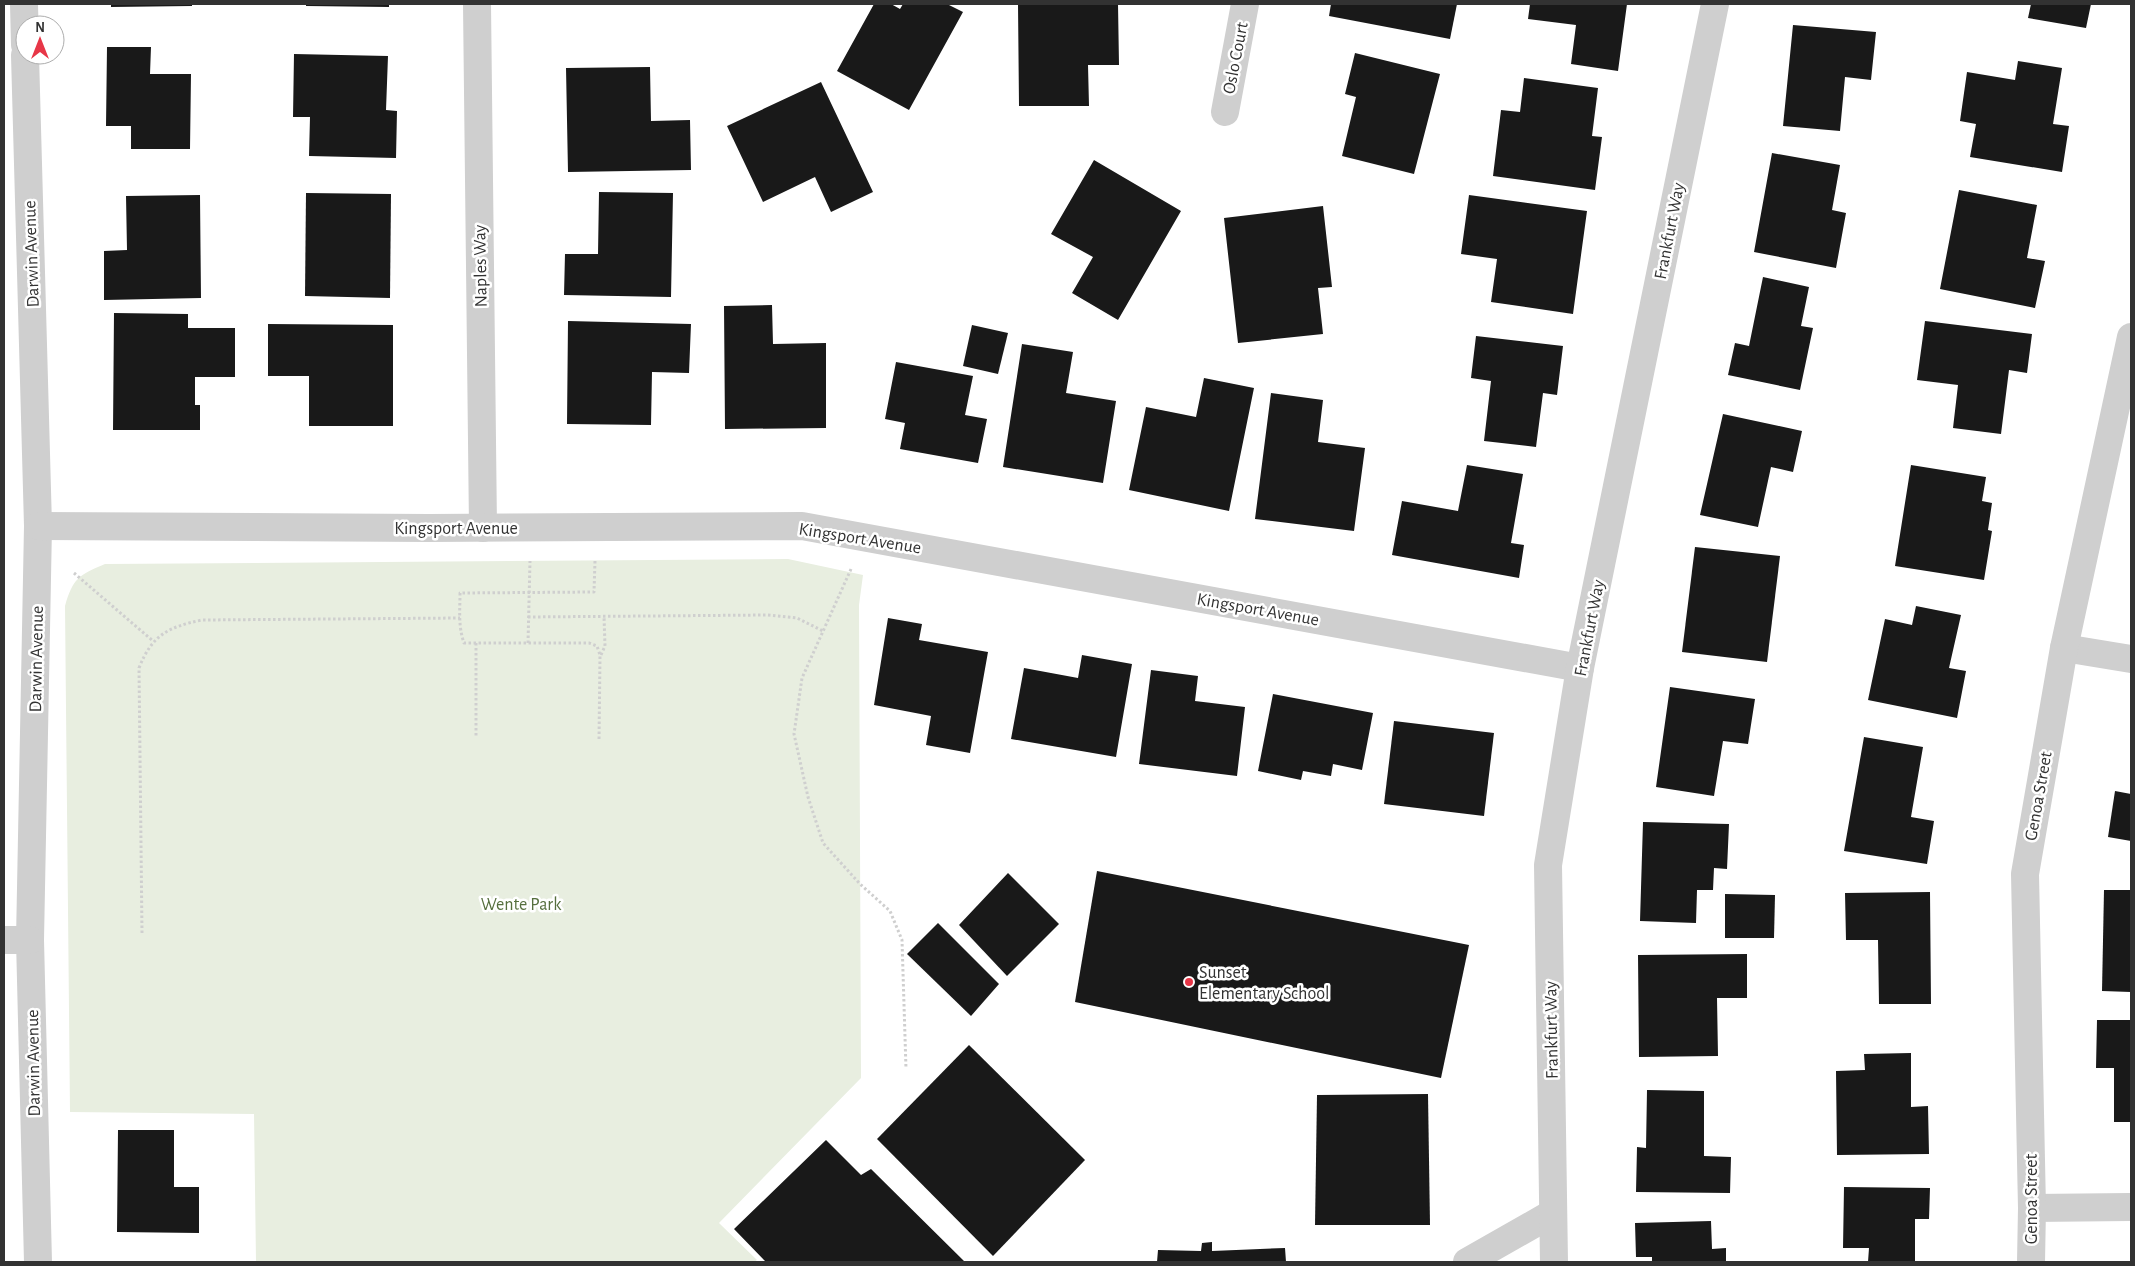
<svg xmlns="http://www.w3.org/2000/svg" width="2135" height="1266" viewBox="0 0 2135 1266" font-family="'Alegreya Sans',sans-serif">
  <style>
    .park { fill: #e8eee0 }
    .building { fill: #191919 }
    .lines { fill: none; stroke-linecap: round; stroke-linejoin: round }
    .path { stroke: #cfcfcf; stroke-width: 3; stroke-dasharray: 2.5 2.5; stroke-linecap: butt }
    .minor { stroke: #cfcfcf; stroke-width: 28 }
    .poi-dot { fill: #e73647; stroke: #fff; stroke-width: 2 }
    .labels { text-anchor: middle; stroke-width: 5; stroke-linejoin: round; paint-order: stroke }
    .street-label { font-size: 18px; fill: #323232; stroke: #fff }
    .park-label { font-size: 18px; fill: #566f3e; stroke: #fff }
    .poi-label { font-size: 18px; fill: #323232; stroke: #fff; text-anchor: start }
  </style>
  <rect width="100%" height="100%" fill="#fff"/>
  <path class="park" d="M788,559L863,575L859,605L861,1078L719,1223L757,1260L754,1262H256L254,1114L70,1112L65,606C73,578 79,575 105,564Z"/>
  <g class="building">
    <polygon points="111,4 192,4 192,6 111,7"/>
    <polygon points="306,4 389,4 389,7 306,6"/>
    <polygon points="874,4 891,4 900,9 903,4 947,4 963,12 909,110 837,71"/>
    <polygon points="1018,4 1118,4 1119,65 1088,65 1089,106 1019,106"/>
    <polygon points="1331,4 1457,4 1450,39 1329,16"/>
    <polygon points="1530,4 1627,4 1618,71 1571,64 1576,25 1528,19"/>
    <polygon points="2031,4 2091,4 2086,28 2028,18"/>
    <polygon points="1793,25 1876,32 1871,80 1845,77 1840,131 1783,126"/>
    <polygon points="107,47 151,47 150,74 191,74 190,149 131,149 131,126 106,126"/>
    <polygon points="1355,53 1440,74 1414,174 1342,156 1356,97 1345,94"/>
    <polygon points="294,54 388,56 386,110 397,111 396,158 309,156 310,117 293,117"/>
    <polygon points="2018,61 2062,68 2053,124 2069,126 2062,172 1970,157 1976,124 1960,121 1967,72 2015,80"/>
    <polygon points="650,67 651,121 690,120 691,170 568,172 566,68"/>
    <polygon points="1524,78 1598,88 1592,136 1602,137 1595,190 1493,176 1501,110 1520,112"/>
    <polygon points="821,82 873,192 831,212 815,177 763,202 727,126"/>
    <polygon points="1772,153 1840,165 1832,210 1846,213 1836,268 1754,252"/>
    <polygon points="1094,160 1181,211 1118,320 1072,293 1093,257 1051,234"/>
    <polygon points="1959,190 2037,205 2027,258 2045,261 2035,308 1940,289"/>
    <polygon points="599,192 673,193 671,297 564,295 565,254 598,254"/>
    <polygon points="306,193 391,194 390,298 305,296"/>
    <polygon points="200,195 201,298 104,300 104,251 127,250 126,196"/>
    <polygon points="1469,195 1587,211 1573,314 1491,302 1497,259 1461,254"/>
    <polygon points="1323,206 1332,287 1318,288 1323,334 1238,343 1224,218"/>
    <polygon points="1763,277 1809,287 1801,326 1813,328 1800,390 1728,375 1735,343 1749,346"/>
    <polygon points="772,305 773,344 826,343 826,428 725,429 724,306"/>
    <polygon points="114,313 188,314 188,328 235,328 235,377 195,377 195,405 200,405 200,430 113,430"/>
    <polygon points="568,321 691,324 689,373 652,372 651,425 567,424"/>
    <polygon points="1925,321 2032,334 2027,373 2009,370 2001,434 1953,428 1958,385 1917,380"/>
    <polygon points="268,324 393,325 393,426 309,426 309,376 268,376"/>
    <polygon points="972,325 1008,333 998,374 963,366"/>
    <polygon points="1476,336 1563,346 1557,395 1543,393 1536,447 1484,441 1491,381 1471,378"/>
    <polygon points="1022,344 1073,352 1066,393 1116,401 1103,483 1003,467"/>
    <polygon points="896,362 973,376 965,415 987,419 978,463 900,449 905,423 885,419"/>
    <polygon points="1204,378 1254,388 1229,511 1129,490 1146,407 1196,417"/>
    <polygon points="1271,393 1323,400 1318,442 1365,448 1354,531 1255,519"/>
    <polygon points="1723,414 1802,431 1793,472 1771,467 1758,527 1700,515"/>
    <polygon points="1467,465 1523,474 1511,543 1524,545 1519,578 1392,555 1402,501 1458,511"/>
    <polygon points="1911,465 1986,477 1982,501 1992,503 1988,530 1992,531 1984,580 1895,566"/>
    <polygon points="1695,547 1780,556 1767,662 1682,652"/>
    <polygon points="1916,606 1961,615 1949,668 1966,671 1957,718 1868,700 1885,619 1912,625"/>
    <polygon points="888,618 922,624 919,640 988,652 970,753 926,745 931,716 874,705"/>
    <polygon points="1082,655 1132,664 1116,757 1011,739 1024,668 1078,678"/>
    <polygon points="1151,670 1198,676 1195,701 1245,707 1237,776 1139,764"/>
    <polygon points="1670,687 1755,699 1748,744 1723,741 1714,796 1656,787"/>
    <polygon points="1273,694 1373,713 1362,770 1333,764 1331,776 1303,771 1301,780 1258,771"/>
    <polygon points="1394,721 1494,733 1484,816 1384,804"/>
    <polygon points="1864,737 1923,747 1911,817 1934,821 1927,864 1844,851"/>
    <polygon points="2115,791 2131,794 2131,841 2108,837"/>
    <polygon points="1643,822 1729,824 1727,869 1714,868 1713,890 1697,890 1696,923 1640,921"/>
    <polygon points="1097,871 1469,945 1441,1078 1075,1002"/>
    <polygon points="1008,873 1059,924 1007,976 959,925"/>
    <polygon points="2104,890 2131,890 2131,992 2102,991"/>
    <polygon points="1930,892 1931,1004 1879,1004 1878,940 1846,940 1845,893"/>
    <polygon points="1725,894 1775,895 1774,938 1725,938"/>
    <polygon points="938,923 999,984 971,1016 907,954"/>
    <polygon points="1747,954 1747,998 1717,998 1718,1056 1639,1057 1638,955"/>
    <polygon points="2097,1020 2131,1020 2131,1122 2114,1122 2114,1068 2096,1068"/>
    <polygon points="969,1045 1085,1160 993,1256 877,1139"/>
    <polygon points="1911,1053 1911,1107 1928,1106 1929,1154 1837,1155 1836,1071 1865,1070 1864,1054"/>
    <polygon points="1647,1090 1704,1091 1704,1156 1731,1157 1730,1193 1636,1192 1637,1147 1646,1148"/>
    <polygon points="1428,1094 1430,1225 1315,1225 1317,1095"/>
    <polygon points="118,1130 174,1130 174,1187 199,1187 199,1233 117,1232"/>
    <polygon points="826,1140 861,1175 871,1169 965,1262 766,1262 734,1229"/>
    <polygon points="1844,1187 1930,1188 1929,1219 1915,1219 1915,1262 1868,1262 1869,1248 1843,1248"/>
    <polygon points="1711,1221 1712,1249 1726,1248 1726,1262 1652,1262 1652,1257 1636,1257 1635,1223"/>
    <polygon points="1212,1242 1212,1251 1285,1248 1286,1262 1157,1262 1158,1250 1201,1251 1202,1243"/>
  </g>
  <g class="lines">
    <g class="path">
      <path d="M595,561L594,592L460,593C460,610 458,626 464,643H589L597,646L600,655L599,741"/>
      <polyline points="851,569 802,678 794,734 808,797 823,843 860,884 890,911 902,940 906,1069"/>
      <polyline points="74,573 153,641"/>
      <polyline points="528,617 767,615 797,618 823,631"/>
      <polyline points="476,643 476,738"/>
      <polyline points="528,643 530,561"/>
      <polyline points="601,655 605,646 604,616"/>
      <path d="M142,933L139,668C152,635 168,627 202,620L460,618"/>
    </g>
    <g class="minor">
      <polyline points="24,4 25,45"/>
      <polyline points="477,4 483,528"/>
      <polyline points="25,55 38,526 30,940 38,1262"/>
      <polyline points="1225,112 1245,4"/>
      <polyline points="38,526 429,528 802,526 1580,668"/>
      <polyline points="2064,648 2131,659"/>
      <polyline points="4,940 30,940"/>
      <polyline points="2032,1208 2131,1207"/>
      <polyline points="1467,1262 1553,1213"/>
      <polyline points="1554,1262 1548,865 1580,668 1715,4"/>
      <polyline points="2031,1262 2032,1208 2025,874 2064,648 2131,337"/>
    </g>
  </g>
  <circle class="poi-dot" cx="1189" cy="982" r="5"/>
  <g class="labels">
    <g class="street-label">
      <text transform="translate(1235 58) rotate(-79)" y="6">Oslo Court</text>
      <text transform="translate(1669 231) rotate(-79)" y="6">Frankfurt Way</text>
      <text transform="translate(31 254) rotate(-92)" y="6">Darwin Avenue</text>
      <text transform="translate(480 266) rotate(-91)" y="6">Naples Way</text>
      <text x="456" y="534">Kingsport Avenue</text>
      <text transform="translate(860 538) rotate(9)" y="6">Kingsport Avenue</text>
      <text transform="translate(1258 609) rotate(10)" y="6">Kingsport Avenue</text>
      <text transform="translate(1589 628) rotate(-79)" y="6">Frankfurt Way</text>
      <text transform="translate(36 659) rotate(-89)" y="6">Darwin Avenue</text>
      <text transform="translate(2038 796) rotate(-80)" y="6">Genoa Street</text>
      <text transform="translate(1551 1030) rotate(-91)" y="6">Frankfurt Way</text>
      <text transform="translate(33 1063) rotate(-91)" y="6">Darwin Avenue</text>
      <text transform="translate(2031 1199) rotate(-90)" y="6">Genoa Street</text>
    </g>
    <g class="park-label">
      <text x="521" y="910">Wente Park</text>
    </g>
    <g class="poi-label">
      <text x="1199" y="978">Sunset<tspan x="1199" dy="21">Elementary School</tspan></text>
    </g>
  </g>
  <rect width="2135" height="1266" fill="none" stroke="#323232" stroke-width="10"/>
  <g transform="translate(40 40)"><circle r="24" fill="#ffffff" stroke="#adadad"/>
  <path d="M0-4L9 19L0 12L-9 19Z" fill="#e73647"/>
  <text y="-8" font-size="14" font-weight="bold" text-anchor="middle" fill="#323232">N</text>
  </g>
</svg>
